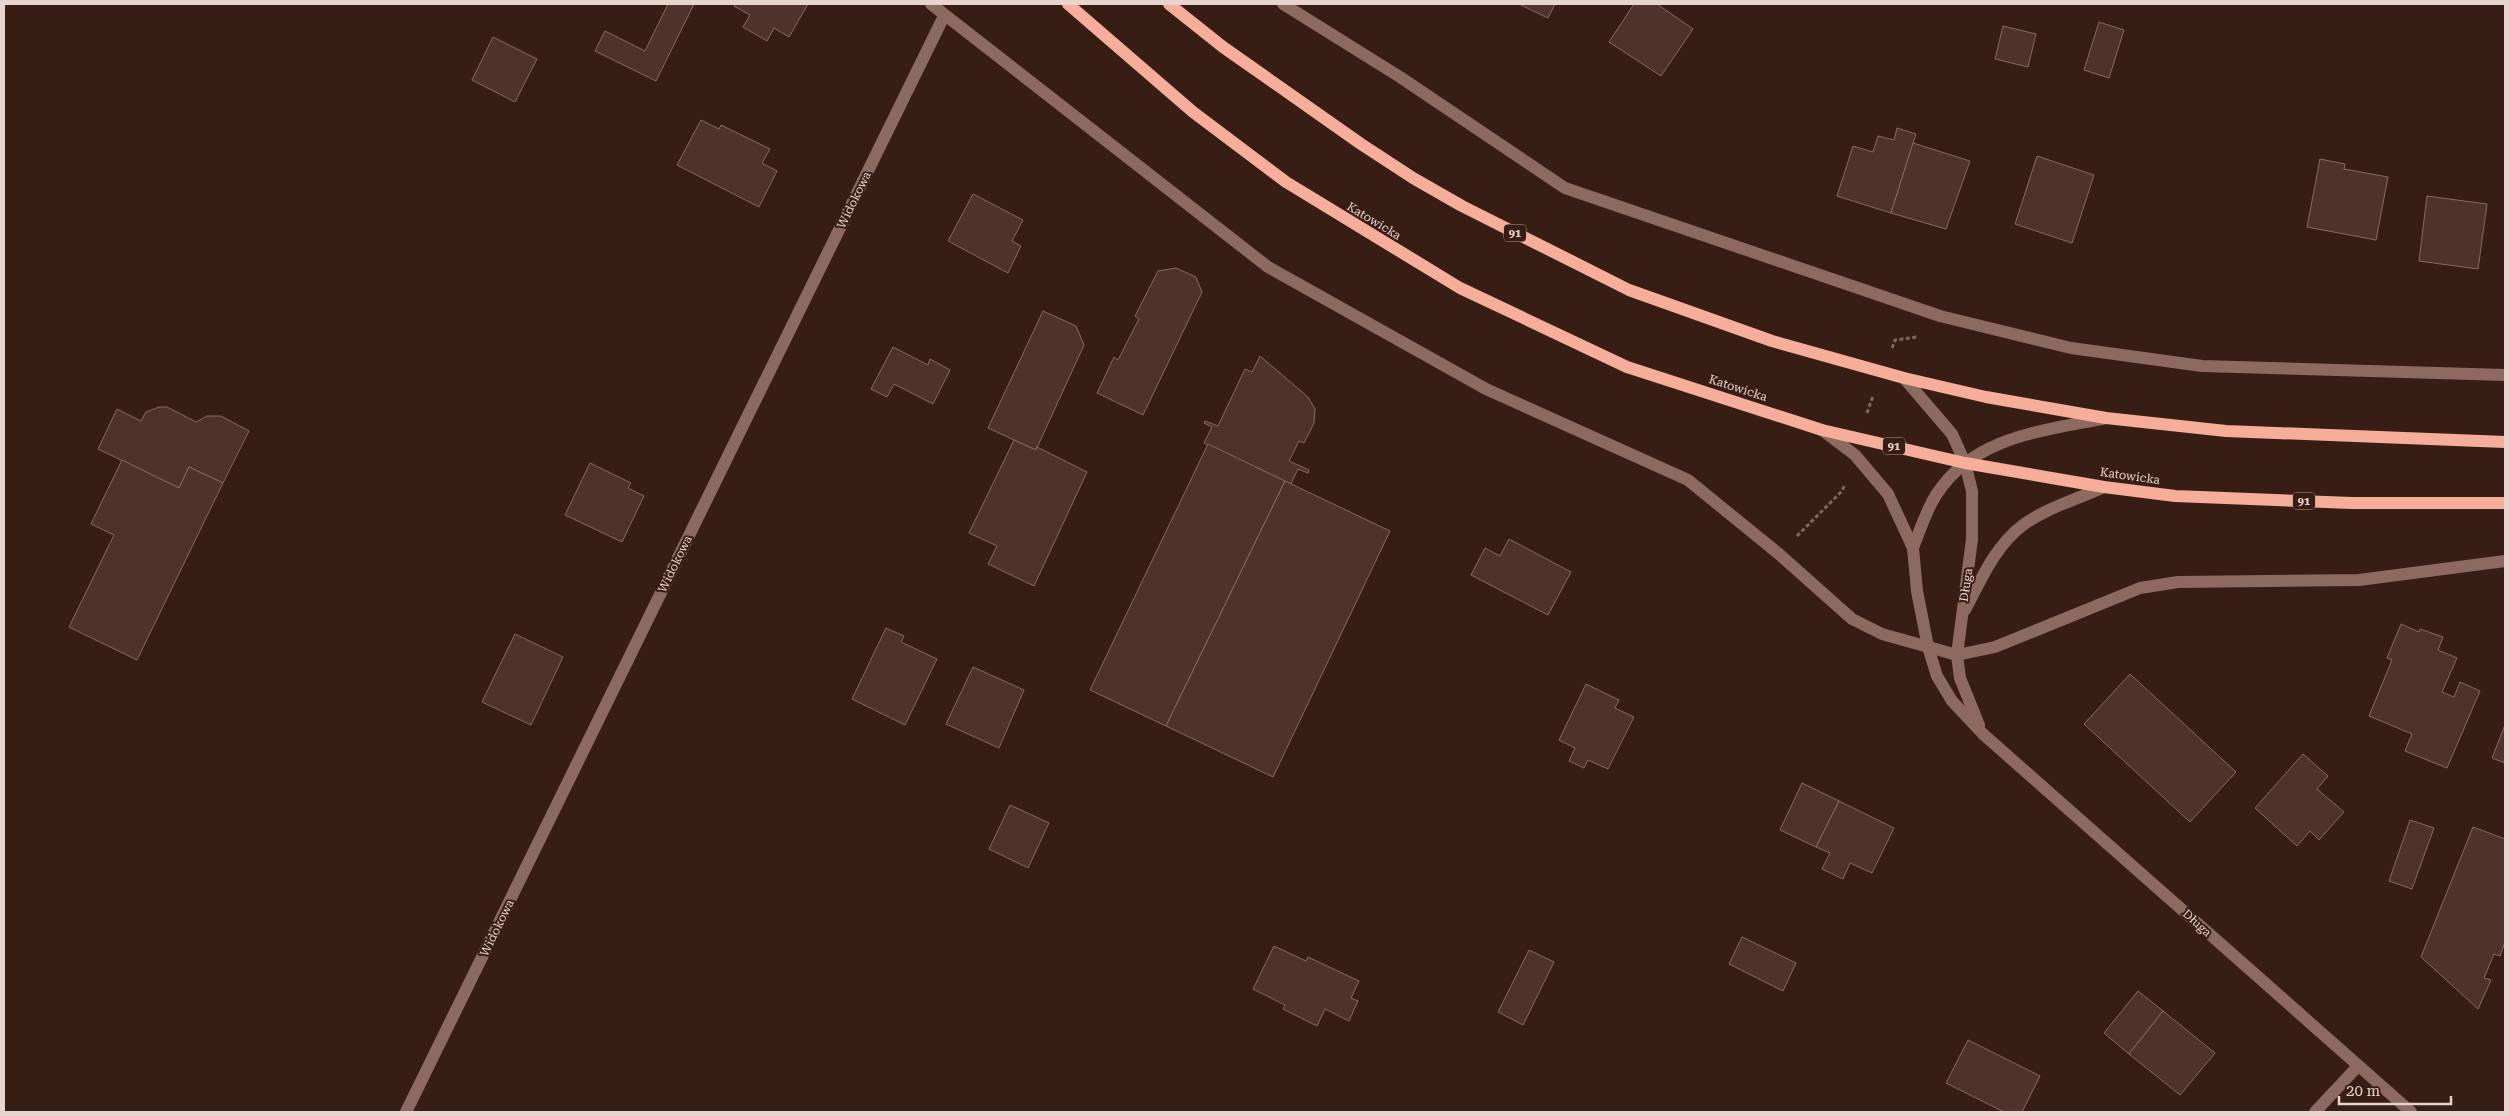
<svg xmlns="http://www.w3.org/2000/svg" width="2509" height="1116" viewBox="0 0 2509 1116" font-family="'Roboto Serif',serif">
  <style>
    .building { fill: #4f322a; stroke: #8b6960 }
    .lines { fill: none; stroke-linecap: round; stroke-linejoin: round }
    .path { stroke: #7f6760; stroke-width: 3; stroke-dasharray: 4 2.5; stroke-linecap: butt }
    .minor { stroke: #8d6a60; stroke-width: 12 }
    .major { stroke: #f6ae9a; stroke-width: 12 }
    .labels { text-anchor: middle; stroke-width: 4; stroke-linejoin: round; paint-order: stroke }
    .shield { fill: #381d15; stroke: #b29d97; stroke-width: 1 }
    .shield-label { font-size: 11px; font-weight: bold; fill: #e7d4cf }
    .street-label { font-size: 12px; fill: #e7d4cf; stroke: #381d15 }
  </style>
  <rect width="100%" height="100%" fill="#381d15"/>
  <g class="building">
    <polygon points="668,4 694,4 656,81 595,51 605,31 645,51"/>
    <polygon points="736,4 808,4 789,37 774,28 767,41 743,27 750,15 734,6"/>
    <polygon points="1519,4 1555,4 1548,18"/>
    <polygon points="1634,4 1657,4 1693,29 1661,76 1609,42"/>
    <polygon points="2099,22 2124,30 2109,78 2084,70"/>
    <polygon points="2003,26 2036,34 2028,67 1995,59"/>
    <polygon points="493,37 537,59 515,102 472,80"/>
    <polygon points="701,120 719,129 721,125 770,149 762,163 777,171 759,207 677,165"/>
    <polygon points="1897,128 1916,134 1891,213 1837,196 1853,146 1873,152 1878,136 1894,140"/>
    <polygon points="1913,143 1970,161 1946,229 1891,213"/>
    <polygon points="2037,156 2094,175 2072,243 2015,224"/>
    <polygon points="2320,159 2345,164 2344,169 2388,177 2376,240 2307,227"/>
    <polygon points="973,194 1023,220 1012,241 1021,246 1008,273 948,241"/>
    <polygon points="2427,196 2487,204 2478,269 2419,261"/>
    <polygon points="1176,268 1196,277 1202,292 1143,415 1097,393 1114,357 1118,360 1139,319 1135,316 1158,271"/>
    <polygon points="1043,311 1076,326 1084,345 1036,450 988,428"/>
    <polygon points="893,347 928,365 930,359 950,370 933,404 894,384 887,397 871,389"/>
    <polygon points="1260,356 1308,397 1315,409 1314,423 1304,443 1299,441 1289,461 1309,470 1308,473 1298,469 1291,484 1204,443 1212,427 1204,423 1205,421 1218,426 1245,369 1252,372"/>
    <polygon points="159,407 167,407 196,422 207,416 221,416 249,431 223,483 189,467 179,488 98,449 117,409 141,421 146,412"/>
    <polygon points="1014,440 1036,450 1037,447 1087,472 1034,586 988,564 997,546 969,533"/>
    <polygon points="1208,444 1285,481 1166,726 1090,690"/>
    <polygon points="122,460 179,488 189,467 223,483 137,660 69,627 114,535 91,524"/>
    <polygon points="590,463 631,483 628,488 644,496 622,542 565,515"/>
    <polygon points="1285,481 1390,531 1273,777 1166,726"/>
    <polygon points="1509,539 1571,572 1548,615 1471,575 1485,548 1500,556"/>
    <polygon points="2401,624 2419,632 2420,629 2443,637 2438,650 2457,658 2442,692 2454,697 2460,682 2480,691 2447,768 2405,751 2412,734 2369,716 2392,660 2387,658"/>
    <polygon points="886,628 904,636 901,642 937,659 905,725 852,699"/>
    <polygon points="515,634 563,657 531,725 482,702"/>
    <polygon points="973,667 1024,690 999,748 946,724"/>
    <polygon points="2130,674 2236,772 2190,822 2084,724"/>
    <polygon points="1586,684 1619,700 1615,708 1634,717 1608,769 1588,760 1584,768 1569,761 1575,748 1559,740"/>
    <polygon points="2505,725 2505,763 2492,758"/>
    <polygon points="2303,754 2328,776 2317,789 2344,812 2319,840 2310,831 2297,846 2255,808"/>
    <polygon points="1802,783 1839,801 1816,847 1780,830"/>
    <polygon points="1839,801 1894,828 1872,873 1850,863 1843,879 1822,869 1830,853 1816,847"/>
    <polygon points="1010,805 1049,823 1028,868 989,849"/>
    <polygon points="2410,820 2434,828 2412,889 2389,881"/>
    <polygon points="2473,827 2505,839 2505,942 2500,956 2494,954 2484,978 2491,980 2478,1009 2421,957"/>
    <polygon points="1742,937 1796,963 1783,991 1729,964"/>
    <polygon points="1274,946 1306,961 1308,957 1359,981 1351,998 1358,1001 1349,1021 1325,1009 1317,1026 1283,1009 1285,1005 1253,989"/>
    <polygon points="1529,950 1554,962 1523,1025 1498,1012"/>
    <polygon points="2138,991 2163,1011 2129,1054 2104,1033"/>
    <polygon points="2163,1011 2215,1053 2180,1095 2129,1054"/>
    <polygon points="1968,1040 2040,1076 2022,1112 2004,1112 1946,1083"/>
  </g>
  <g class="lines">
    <g class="path">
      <polyline points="1892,348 1895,340 1917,337"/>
      <polyline points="1867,413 1873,396"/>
      <polyline points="1797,536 1842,491 1845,484"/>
    </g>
    <g class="minor">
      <polyline points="931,4 1268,267 1486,389 1688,480 1779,554 1852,619 1882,634 1957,655 1995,647 2140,588 2178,582 2359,580 2505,561"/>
      <polyline points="1283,4 1400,77 1565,188 1940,316 2071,348 2202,366 2505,375"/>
      <polyline points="1904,378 1952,434 1965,463 1972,491 1972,539 1957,655 1960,678 1979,725"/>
      <polyline points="1822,430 1855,455 1888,494 1913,548 1917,591 1928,647 1937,676 1952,701 1983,734 2411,1112"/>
      <path d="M1913,548C1920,530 1926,511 1936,495C1974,436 2043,431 2106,418"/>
      <path d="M1965,610C1981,580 1995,546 2023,525C2046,508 2078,499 2104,487"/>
      <polyline points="406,1112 944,16"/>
      <polyline points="2315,1112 2358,1066"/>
    </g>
    <g class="major">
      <polyline points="1068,4 1193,112 1286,182 1460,288 1627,367 1822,430 1965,463 2104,487 2175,496 2352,503 2505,503"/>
      <polyline points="1169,4 1223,47 1361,144 1413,178 1462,206 1629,290 1772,341 1904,378 1986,397 2106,418 2226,431 2505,442"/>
    </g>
  </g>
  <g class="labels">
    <g class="shield">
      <rect x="1504" y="224.5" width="22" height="17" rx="4"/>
      <rect x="1883" y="437.5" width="22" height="17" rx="4"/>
      <rect x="2293" y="492.5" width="22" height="17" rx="4"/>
    </g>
    <g class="shield-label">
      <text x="1515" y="237">91</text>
      <text x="1894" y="450">91</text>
      <text x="2304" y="505">91</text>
    </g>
    <g class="street-label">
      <text transform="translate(854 200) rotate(-64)" y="4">Widokowa</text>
      <text transform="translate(1374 221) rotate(31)" y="4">Katowicka</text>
      <text transform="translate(1738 388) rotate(18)" y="4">Katowicka</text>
      <text transform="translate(2130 476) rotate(8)" y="4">Katowicka</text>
      <text transform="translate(675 564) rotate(-64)" y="4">Widokowa</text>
      <text transform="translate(1966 585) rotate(-82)" y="4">Długa</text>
      <text transform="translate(2197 923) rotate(42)" y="4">Długa</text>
      <text transform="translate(497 928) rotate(-64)" y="4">Widokowa</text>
    </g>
  </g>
  <rect width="2509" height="1116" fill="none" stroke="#e7d4cf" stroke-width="10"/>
  <path d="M2339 1096v8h112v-8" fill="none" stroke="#e7d4cf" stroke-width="2.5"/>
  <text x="2346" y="1096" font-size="15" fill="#e7d4cf" stroke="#381d15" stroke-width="4" paint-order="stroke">20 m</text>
</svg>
